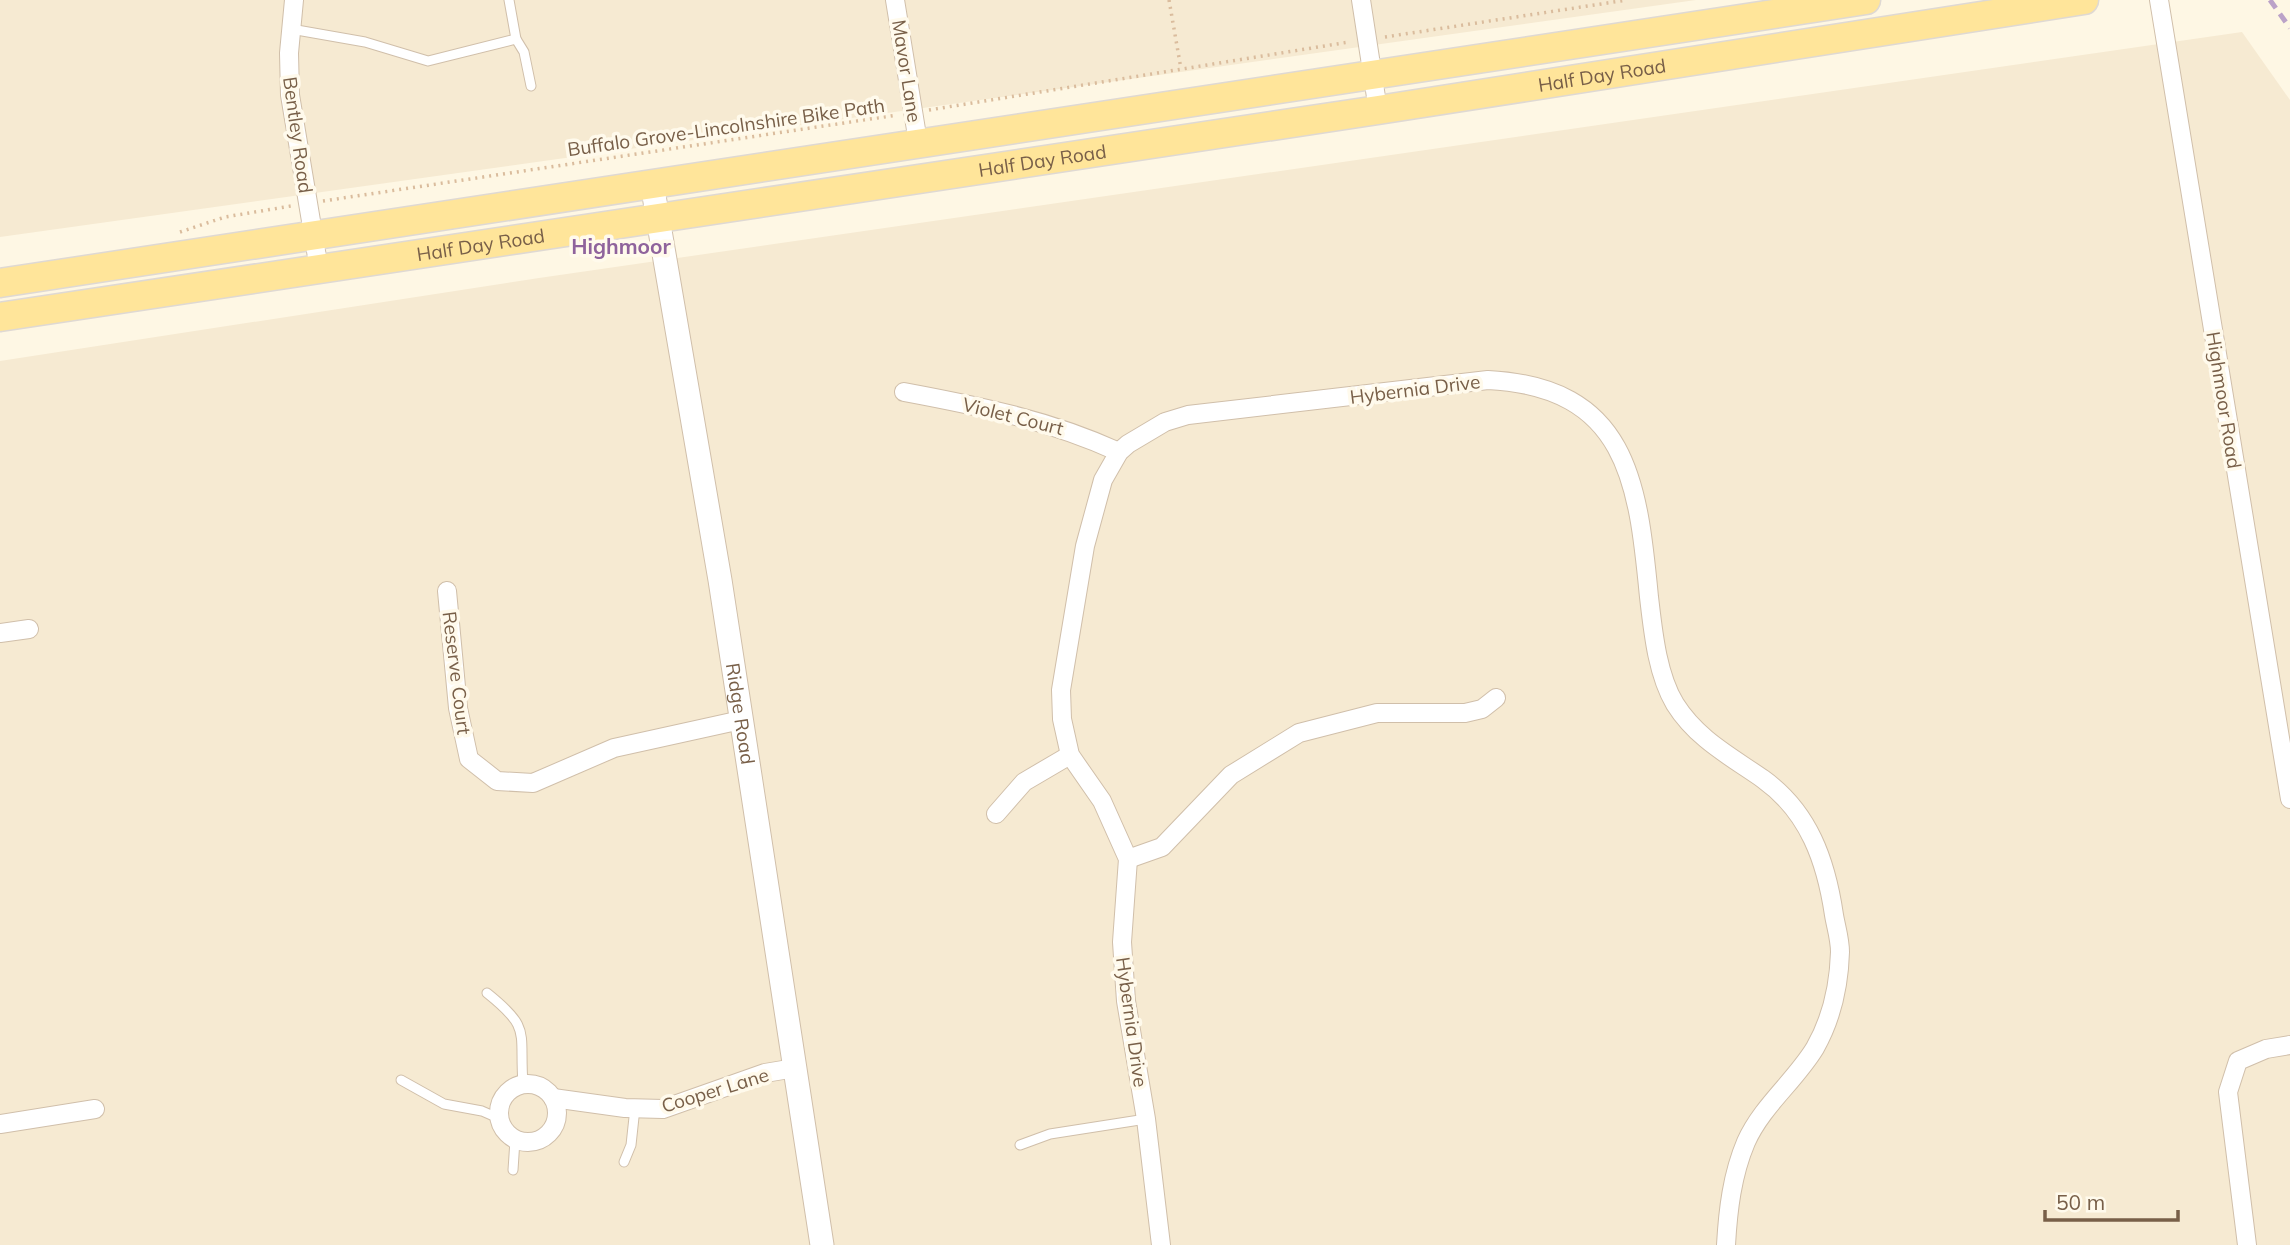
<svg xmlns="http://www.w3.org/2000/svg" width="2290" height="1245" viewBox="0 0 2290 1245" font-family="Mulish,sans-serif">
  <style>
    .residential { fill: #f6ead2 }
    .lines { fill: none; stroke-linecap: round; stroke-linejoin: round }
    .service-casing { stroke: #d0bfaa; stroke-width: 11 }
    .minor-casing { stroke: #d0bfaa; stroke-width: 20 }
    .tertiary-casing { stroke: #d0bfaa; stroke-width: 25 }
    .primary-casing { stroke: #dfd9d3; stroke-width: 31 }
    .path { stroke: #dabc9d; stroke-width: 3.5; stroke-dasharray: 2 5; stroke-linecap: butt }
    .service { stroke: #fff; stroke-width: 9 }
    .minor { stroke: #fff; stroke-width: 18 }
    .tertiary { stroke: #fff; stroke-width: 23 }
    .primary { stroke: #ffe59a; stroke-width: 28 }
    .rail { stroke: #bba2c8; stroke-width: 5; stroke-dasharray: 10 7; stroke-linecap: butt }
    .labels { text-anchor: middle; stroke-width: 7; stroke-linejoin: round; paint-order: stroke }
    .street-label { font-size: 19px; fill: #785f48; stroke: #fffaec }
    .neighbourhood-label { font-size: 21px; font-weight: bold; fill: #8f639c; stroke: #fffaec }
  </style>
  <rect width="100%" height="100%" fill="#fef7e4"/>
  <g class="residential">
    <polygon points="0,0 1696,0 0,237"/>
    <polygon points="2242,32 2290,100 2290,1245 0,1245 0,361 539,278"/>
  </g>
  <g class="lines">
    <g class="service-casing">
      <g id="service">
        <polyline points="509,0 516,39"/>
        <polyline points="291,29 365,42 428,61 516,39 524,52 531,86"/>
        <path d="M487,993C532,1029 519,1031 523,1084"/>
        <polyline points="401,1080 444,1104 482,1111 498,1118"/>
        <polyline points="1020,1145 1050,1134 1146,1119"/>
        <polyline points="624,1162 631,1145 635,1108"/>
        <polyline points="513,1170 515,1140"/>
      </g>
    </g>
    <g class="minor-casing">
      <g id="minor">
        <polyline points="294,0 289,53 290,95 319,269"/>
        <polyline points="895,0 918,142"/>
        <polyline points="1361,0 1378,110"/>
        <polyline points="2159,0 2290,799"/>
        <path d="M904,392C979,406 1049,420 1119,452"/>
        <polyline points="447,591 458,708 469,759 497,781 533,783 614,748 741,720"/>
        <polyline points="0,633 29,629"/>
        <polyline points="996,814 1024,782 1070,755"/>
        <polyline points="1128,859 1162,847 1231,775 1299,733 1377,713 1465,713 1482,709 1496,698"/>
        <circle cx="528" cy="1113" r="29"/>
        <polyline points="553,1098 625,1108 663,1109 765,1073 795,1068"/>
        <polyline points="0,1124 95,1109"/>
        <path d="M1161,1245L1146,1119L1126,1001L1122,942L1128,859L1102,801L1070,755L1062,719L1061,690L1085,546L1103,480L1119,452L1128,444L1165,422L1188,415L1488,380C1627,387 1638,481 1649,597C1653,631 1657,674 1675,704C1697,739 1730,756 1763,779C1809,812 1826,861 1834,915C1836,927 1840,939 1840,952C1839,986 1832,1018 1815,1048C1795,1081 1762,1106 1746,1142C1732,1175 1728,1210 1726,1245"/>
        <polyline points="2247,1245 2228,1092 2238,1061 2266,1049 2290,1045"/>
      </g>
    </g>
    <g class="tertiary-casing">
      <g id="tertiary">
        <path id="s1" d="M652,184L720,580L822,1245"/>
      </g>
    </g>
    <g class="primary-casing">
      <g id="primary">
        <polyline points="0,283 1866,0"/>
        <path id="s2" d="M0,317L1378,110L2084,0"/>
      </g>
    </g>
    <g class="path">
      <polyline points="1169,0 1181,69"/>
      <polyline points="1385,37 1627,0"/>
      <polyline points="929,110 1349,42"/>
      <polyline points="323,201 897,115"/>
      <polyline points="180,232 225,217 291,206"/>
    </g>
    <use href="#service" class="service"/>
    <use href="#minor" class="minor"/>
    <use href="#tertiary" class="tertiary"/>
    <use href="#primary" class="primary"/>
    <polyline class="rail" points="2270,0 2290,28"/>
  </g>
  <g class="labels">
    <g class="street-label">
      <text transform="translate(907 71) rotate(81)" y="7">Mavor Lane</text>
      <text dy="7" stroke="none"><textPath href="#s2" startOffset="1620">Half Day Road</textPath></text>
      <text transform="translate(726 127) rotate(-8)" y="7">Buffalo Grove-Lincolnshire Bike Path</text>
      <text transform="translate(298 135) rotate(82)" y="7">Bentley Road</text>
      <text dy="7" stroke="none"><textPath href="#s2" startOffset="1054">Half Day Road</textPath></text>
      <text dy="7" stroke="none"><textPath href="#s2" startOffset="486">Half Day Road</textPath></text>
      <text transform="translate(1415 389) rotate(-7)" y="7">Hybernia Drive</text>
      <text transform="translate(2224 400) rotate(81)" y="7">Highmoor Road</text>
      <text transform="translate(1013 416) rotate(14)" y="7">Violet Court</text>
      <text transform="translate(457 673) rotate(83)" y="7">Reserve Court</text>
      <text dy="7" stroke="none"><textPath href="#s1" startOffset="537">Ridge Road</textPath></text>
      <text transform="translate(1132 1022) rotate(82)" y="7">Hybernia Drive</text>
      <text transform="translate(715 1090) rotate(-17)" y="7">Cooper Lane</text>
    </g>
    <g class="neighbourhood-label">
      <text x="621" y="254">Highmoor</text>
    </g>
  </g>
  <path d="M2045 1210v10h133v-10" fill="none" stroke="#785f48" stroke-width="3.5"/>
  <text x="2056" y="1210" font-size="21" fill="#785f48" stroke="#fffaec" stroke-width="5" paint-order="stroke">50 m</text>
</svg>
